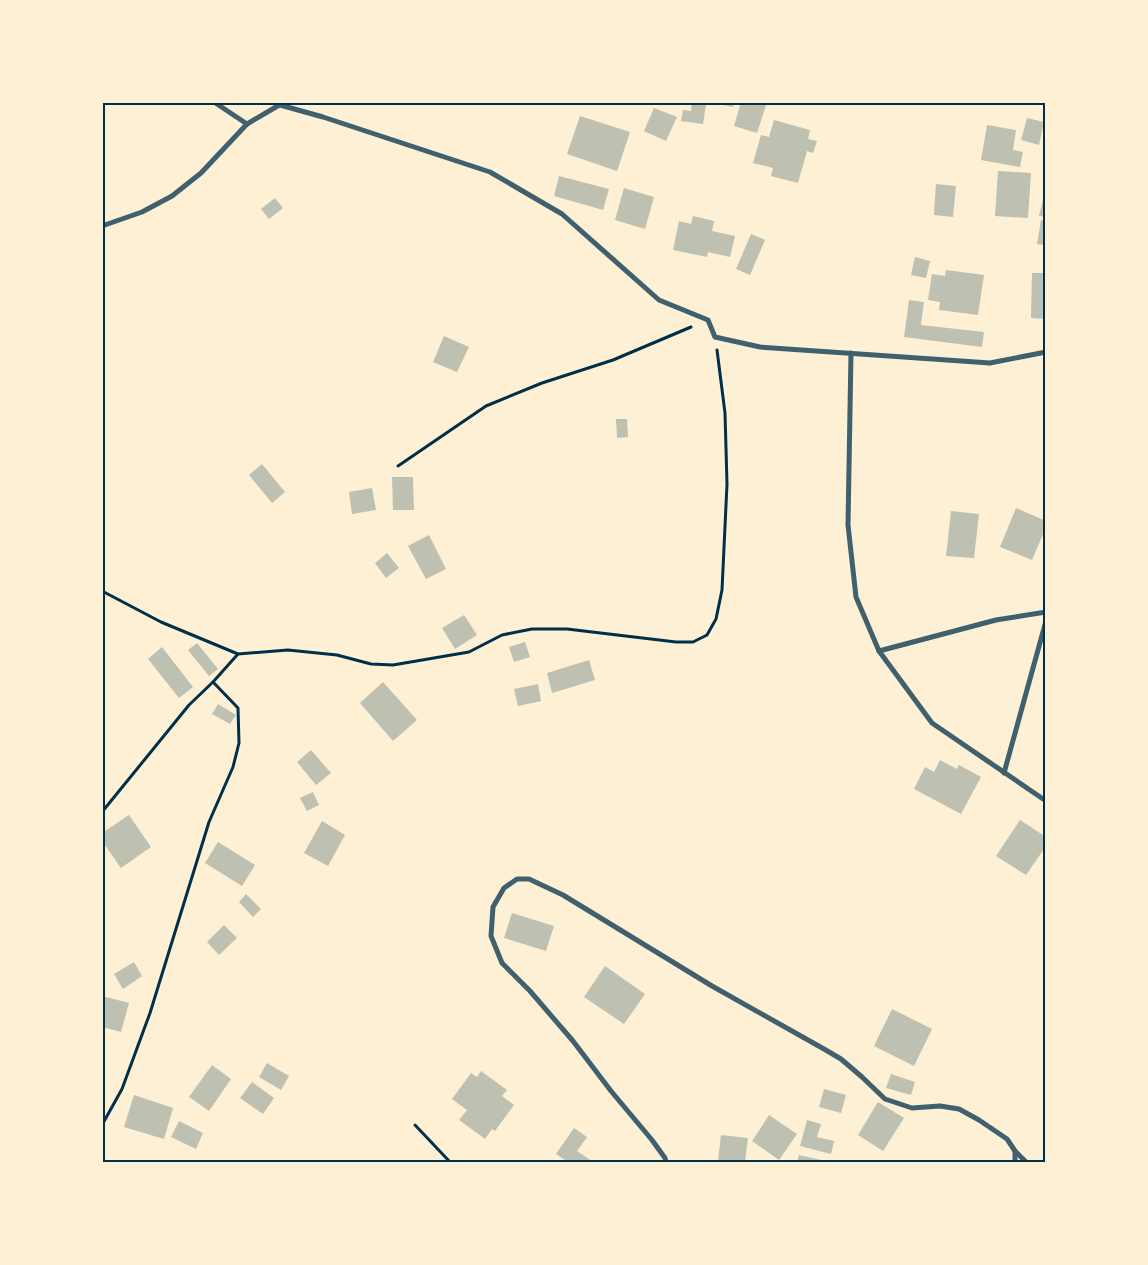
<svg xmlns="http://www.w3.org/2000/svg" width="1148" height="1265" viewBox="0 0 1148 1265" font-family="Overpass,sans-serif">
  <style>
    .building { fill: #bec0b2 }
    .lines { fill: none; stroke-linecap: round; stroke-linejoin: round }
    .path { stroke: #003049; stroke-width: 3 }
    .minor { stroke: #3f606c; stroke-width: 5 }
    .neatline { fill: none; stroke: #003049; stroke-width: 2 }
  </style>
  <rect width="100%" height="100%" fill="#fdf0d5"/>
  <g class="building">
    <polygon points="692,102 706,104 703,124 681,121 683,110 691,111"/>
    <polygon points="718,102 734,102 733,107 718,104"/>
    <polygon points="741,102 767,102 757,133 734,126"/>
    <polygon points="654,108 677,117 666,141 644,131"/>
    <polygon points="580,116 630,132 617,171 567,154"/>
    <polygon points="1027,118 1044,122 1039,145 1021,140"/>
    <polygon points="774,120 810,130 808,139 817,141 813,153 807,151 798,183 771,176 773,168 753,163 761,135 769,137"/>
    <polygon points="987,125 1016,130 1013,150 1023,152 1020,167 981,160"/>
    <polygon points="998,171 1031,173 1028,218 995,216"/>
    <polygon points="559,176 609,189 603,210 554,196"/>
    <polygon points="936,184 956,186 953,217 934,215"/>
    <polygon points="1046,187 1046,217 1039,216"/>
    <polygon points="624,188 654,197 645,229 615,220"/>
    <polygon points="275,198 283,208 269,219 261,209"/>
    <polygon points="693,216 714,221 712,231 735,236 730,257 708,252 707,257 673,250 679,221 691,224"/>
    <polygon points="1041,220 1046,221 1046,245 1037,244"/>
    <polygon points="751,234 765,240 750,275 736,269"/>
    <polygon points="915,257 930,261 926,278 911,275"/>
    <polygon points="946,270 984,275 978,315 939,310 940,302 928,300 932,274 945,276"/>
    <polygon points="1032,273 1046,273 1046,319 1031,318"/>
    <polygon points="909,300 924,302 921,325 984,332 982,347 904,337"/>
    <polygon points="444,336 469,347 457,372 433,362"/>
    <polygon points="616,419 627,419 628,437 617,438"/>
    <polygon points="262,464 285,492 272,503 249,475"/>
    <polygon points="392,477 413,477 414,510 393,510"/>
    <polygon points="372,488 376,510 352,514 349,492"/>
    <polygon points="1016,508 1046,521 1046,527 1032,560 1000,547"/>
    <polygon points="951,511 979,514 974,558 946,556"/>
    <polygon points="429,535 446,569 426,579 408,546"/>
    <polygon points="387,553 399,568 386,578 375,563"/>
    <polygon points="464,615 477,635 455,649 442,628"/>
    <polygon points="525,642 530,657 514,662 509,647"/>
    <polygon points="197,643 218,669 209,676 188,650"/>
    <polygon points="162,647 193,687 179,698 148,659"/>
    <polygon points="589,660 595,680 552,693 547,673"/>
    <polygon points="383,682 417,720 393,741 360,703"/>
    <polygon points="538,684 541,701 518,706 514,689"/>
    <polygon points="218,704 236,715 230,724 212,714"/>
    <polygon points="311,750 331,773 316,785 297,762"/>
    <polygon points="940,760 957,769 959,765 981,777 961,814 914,789 925,767 934,772"/>
    <polygon points="313,792 319,805 307,811 300,798"/>
    <polygon points="129,815 151,847 121,868 102,841 102,833"/>
    <polygon points="1020,820 1046,837 1046,846 1026,875 996,856"/>
    <polygon points="322,821 345,835 328,866 304,853"/>
    <polygon points="218,842 255,865 242,886 205,863"/>
    <polygon points="246,894 261,909 253,917 239,902"/>
    <polygon points="512,913 554,926 546,951 504,938"/>
    <polygon points="224,925 237,938 219,955 207,942"/>
    <polygon points="134,962 142,976 123,989 114,974"/>
    <polygon points="605,966 645,994 624,1024 584,997"/>
    <polygon points="102,996 129,1003 121,1032 102,1027"/>
    <polygon points="892,1009 932,1029 914,1066 874,1046"/>
    <polygon points="267,1063 289,1076 281,1090 259,1077"/>
    <polygon points="212,1065 231,1079 209,1111 189,1097"/>
    <polygon points="481,1071 507,1090 502,1096 514,1105 495,1131 492,1129 485,1139 459,1120 467,1110 452,1099 471,1073 477,1077"/>
    <polygon points="891,1074 915,1082 911,1095 886,1088"/>
    <polygon points="252,1082 274,1098 263,1114 240,1098"/>
    <polygon points="824,1089 846,1095 841,1113 819,1107"/>
    <polygon points="134,1095 173,1108 164,1139 124,1127"/>
    <polygon points="878,1102 904,1118 883,1151 858,1135"/>
    <polygon points="769,1115 797,1134 779,1160 752,1141"/>
    <polygon points="807,1120 821,1124 817,1137 834,1141 831,1154 800,1146"/>
    <polygon points="179,1121 203,1133 196,1149 171,1137"/>
    <polygon points="574,1128 587,1137 577,1151 593,1162 568,1162 556,1154"/>
    <polygon points="721,1135 748,1138 745,1162 718,1161"/>
    <polygon points="799,1155 830,1162 797,1162"/>
  </g>
  <g class="lines">
    <g class="path">
      <polyline points="398,466 486,406 542,383 613,360 691,327"/>
      <polyline points="102,591 161,622 238,654 288,650 337,655 371,664 393,665 469,652 502,635 532,629 567,629 676,642 693,642 707,635 716,619 722,590 727,484 725,413 717,350"/>
      <polyline points="102,812 189,705 213,682 238,654"/>
      <polyline points="102,1125 122,1089 150,1013 209,822 233,767 239,743 238,708 213,682"/>
      <polyline points="415,1125 450,1162"/>
    </g>
    <g class="minor">
      <polyline points="214,102 247,124"/>
      <polyline points="280,105 323,117 490,172 562,214 659,300 708,320 715,337 760,347 990,363 1046,352"/>
      <polyline points="102,226 142,212 172,196 201,173 247,124 281,104"/>
      <polyline points="851,353 848,525 856,597 879,651 932,723 1046,801"/>
      <polyline points="879,651 996,620 1046,612"/>
      <polyline points="1004,773 1046,621"/>
      <polyline points="1015,1151 1026,1162"/>
      <polyline points="666,1162 665,1158 652,1140 611,1091 573,1041 530,991 502,963 491,936 493,907 504,888 517,879 529,879 563,895 712,986 824,1049 841,1059 862,1077 885,1099 912,1108 940,1106 959,1109 979,1120 1007,1139 1015,1151 1015,1162"/>
    </g>
  </g>
  <rect width="1148" height="1265" fill="none" stroke="#fdf0d5" stroke-width="208"/>
  <rect x="104" y="104" width="940" height="1057" class="neatline"/>
</svg>
